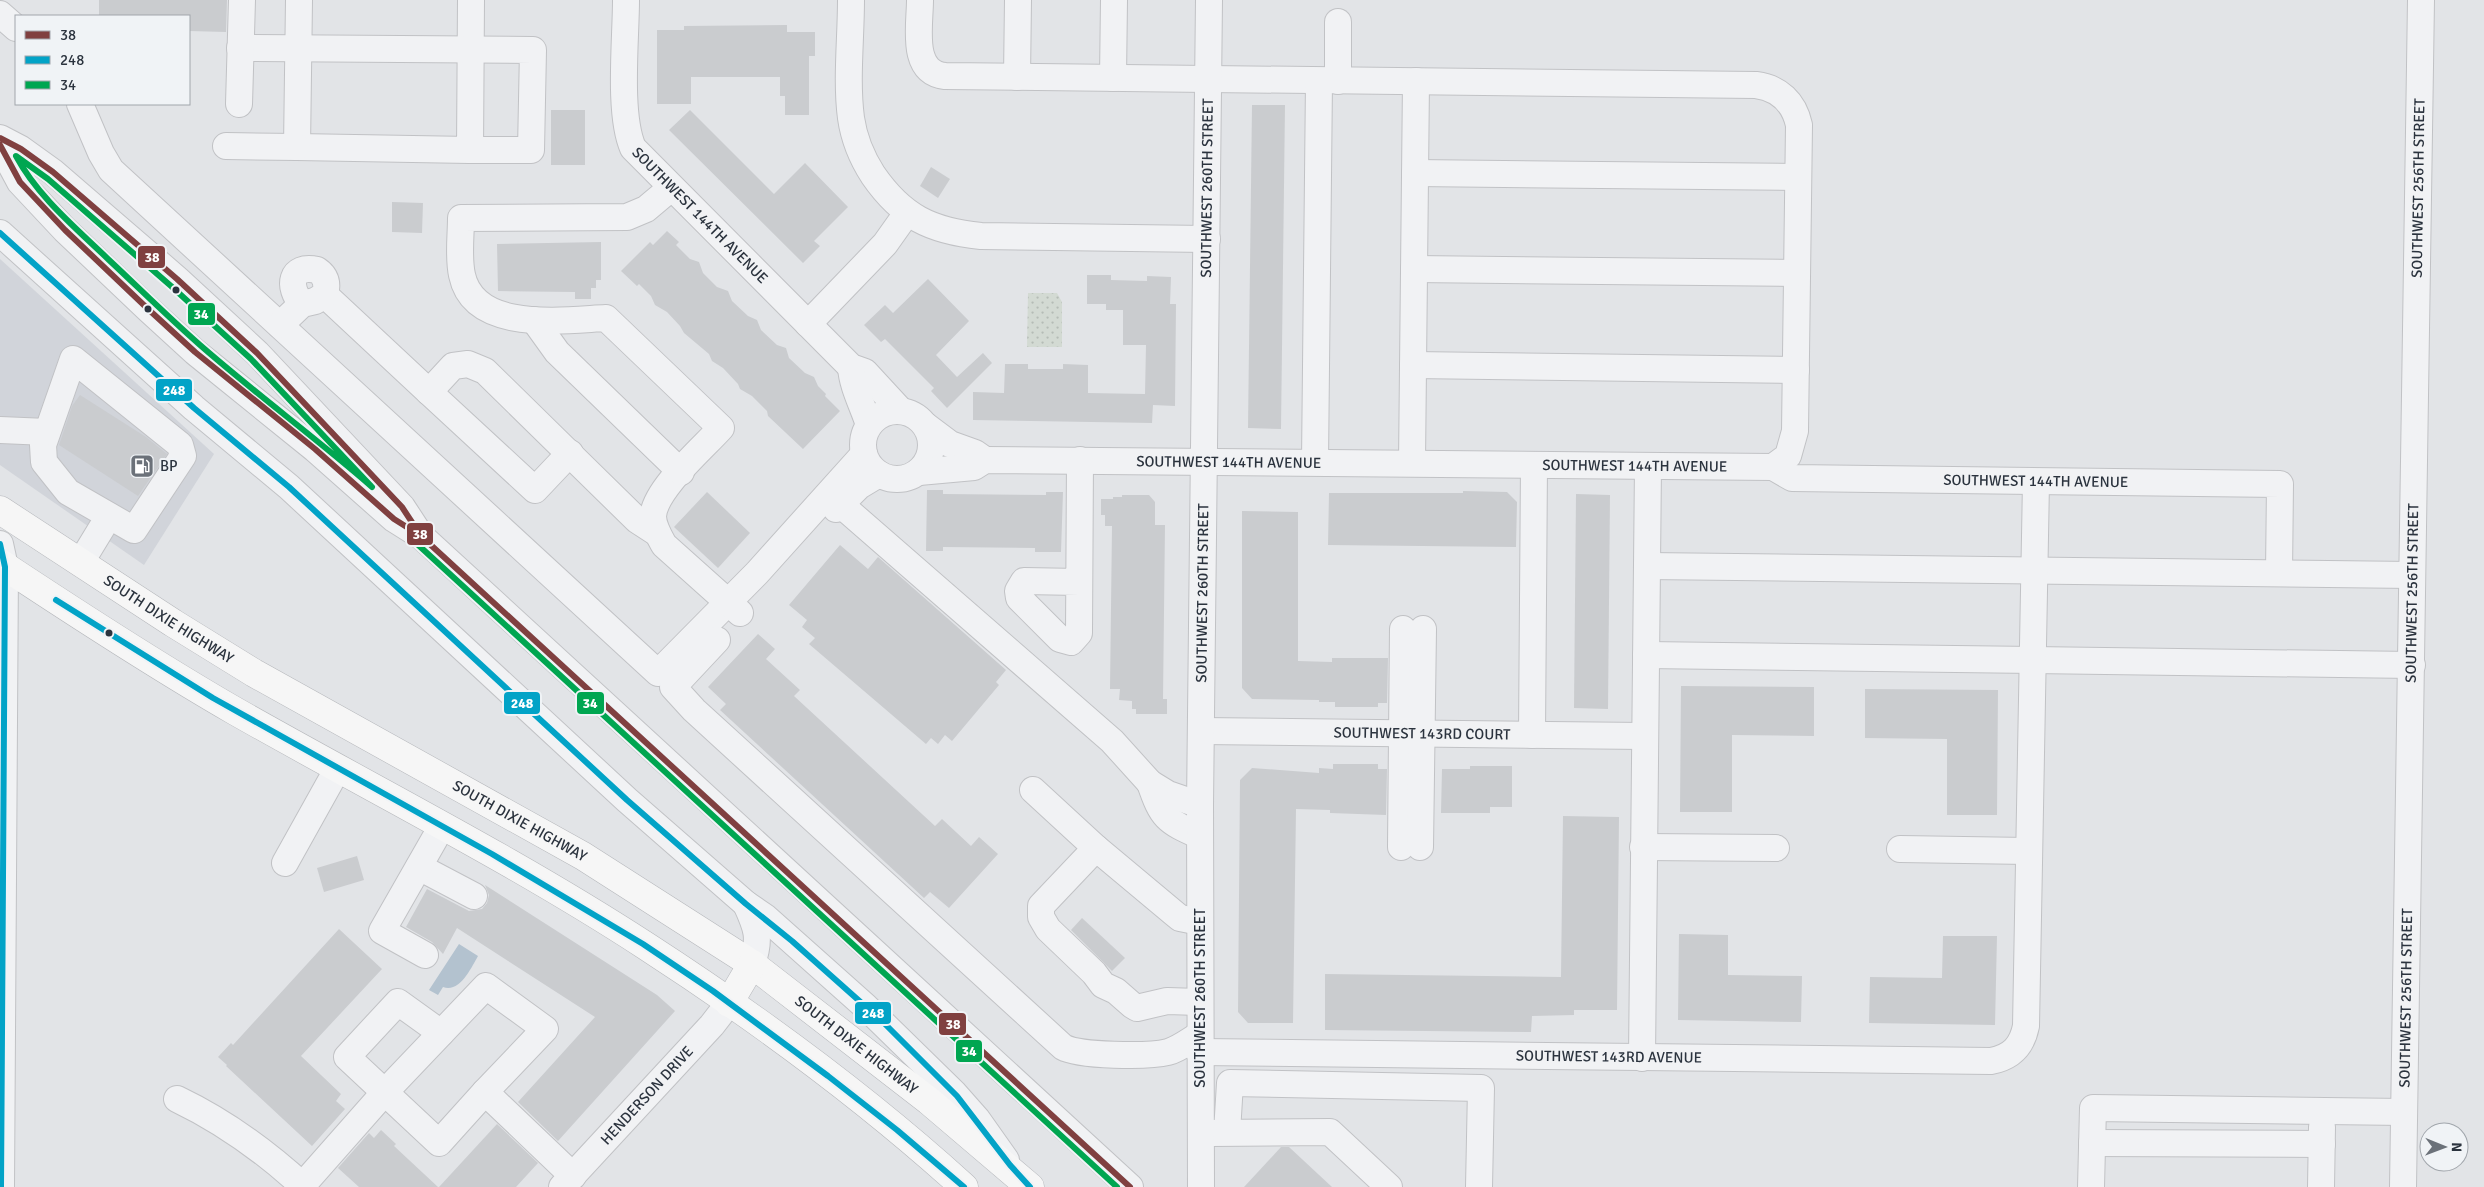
<svg xmlns="http://www.w3.org/2000/svg" width="2484" height="1187" viewBox="0 0 2484 1187" font-family="Signika,sans-serif">
  <style>
    .built { fill: #d1d4da }
    .park { fill: url(#park-dots) }
    .water { fill: #b3c2cf }
    .building { fill: #cacccf }
    .lines { fill: none; stroke-linecap: round; stroke-linejoin: round }
    .minor-casing { stroke: #c1c2c5; stroke-width: 28 }
    .highway-casing { stroke: #b5b7bb; stroke-width: 29 }
    .minor { stroke: #f1f2f4; stroke-width: 26 }
    .highway { stroke: #f6f6f6; stroke-width: 28 }
    .bus-1-casing { stroke: #f0f3f6; stroke-width: 10 }
    .bus-2-casing { stroke: #f0f3f6; stroke-width: 10 }
    .bus-3-casing { stroke: #f0f3f6; stroke-width: 10 }
    .bus-1 { stroke: #804040; stroke-width: 6 }
    .bus-2 { stroke: #02a3c7; stroke-width: 6 }
    .bus-3 { stroke: #00a651; stroke-width: 6 }
    .bus-dot { fill: #2b333e; stroke: #f0f3f6; stroke-width: 2 }
    .labels { text-anchor: middle; stroke-width: 4; stroke-linejoin: round; paint-order: stroke }
    .street-label { font-size: 15px; fill: #2b333e; stroke: #f0f3f6 }
    .poi-label { font-size: 15px; fill: #2b333e; stroke: #f0f3f6; text-anchor: start }
    .line-badge { stroke: #f0f3f6; stroke-width: 2 }
    .badge-label { font-size: 14px; text-anchor: middle; font-weight: bold; fill: #fff }
  </style>
  <defs>
    <pattern id="park-dots" width="8" height="8" patternUnits="userSpaceOnUse" patternTransform="scale(1.25)"><rect width="8" height="8" fill="#d3dad3"/><path d="M2 2h.1M6 6h.1" fill="none" stroke="#b5bcb6" stroke-width="1.8" stroke-linecap="round"/></pattern>
  </defs>
  <rect width="100%" height="100%" fill="#e2e4e7"/>
  <polygon class="built" points="0,259 214,454 144,565 0,465"/>
  <polygon class="park" points="1028,293 1057,293 1062,302 1062,347 1027,347"/>
  <path class="water" d="M459,944L478,956C471,968 460,993 443,987L438,995L429,990Z"/>
  <g class="building">
    <polygon points="99,0 227,0 226,32 189,31 189,16 99,16"/>
    <polygon points="787,25 787,32 815,32 815,56 809,56 809,115 785,115 785,96 780,96 780,77 691,77 691,104 657,104 657,30 684,30 684,26"/>
    <polygon points="1252,105 1285,105 1281,429 1248,428"/>
    <rect x="551" y="110" width="34" height="55"/>
    <polygon points="690,110 774,194 805,163 848,207 814,241 820,246 803,263 669,130"/>
    <polygon points="931,167 950,179 938,198 920,186"/>
    <polygon points="392,202 423,203 422,233 392,232"/>
    <polygon points="667,231 679,242 676,245 690,259 699,262 703,273 717,287 728,291 732,301 748,316 757,320 761,330 777,345 786,348 789,358 805,373 814,377 818,386 826,394 825,396 840,411 803,449 768,416 767,411 752,396 740,389 738,384 723,368 712,361 709,354 684,333 680,326 667,312 655,305 651,296 639,284 637,286 621,271 650,242 653,245"/>
    <polygon points="601,242 601,280 596,280 596,288 591,288 591,299 575,299 575,292 498,291 497,244"/>
    <polygon points="1087,275 1111,275 1111,280 1147,281 1147,276 1171,277 1170,304 1176,304 1175,406 1153,405 1152,423 973,420 973,392 1004,393 1005,364 1028,364 1028,369 1063,369 1063,364 1088,365 1088,393 1145,394 1146,345 1123,345 1123,310 1106,310 1106,304 1087,304"/>
    <polygon points="928,279 969,321 936,355 957,377 983,353 992,363 947,408 931,391 934,388 885,339 881,342 864,325 885,305 893,313"/>
    <polygon points="80,395 146,437 167,454 138,496 59,445 72,406"/>
    <polygon points="927,490 943,490 943,494 1046,495 1046,492 1063,492 1061,552 1035,552 1035,548 943,547 943,551 926,551"/>
    <polygon points="1463,491 1507,492 1517,502 1516,547 1328,545 1329,493 1463,493"/>
    <polygon points="707,492 750,533 718,568 674,527"/>
    <polygon points="1576,494 1610,495 1608,709 1574,708"/>
    <polygon points="1122,495 1149,495 1155,502 1155,525 1165,525 1163,699 1167,699 1167,714 1136,714 1136,709 1132,709 1132,701 1119,700 1120,689 1110,689 1112,526 1105,526 1105,515 1101,515 1101,499 1113,499 1113,497 1122,497"/>
    <polygon points="1242,511 1298,512 1298,661 1332,662 1332,658 1388,658 1387,703 1378,703 1378,707 1335,707 1335,702 1319,702 1319,700 1252,699 1242,688"/>
    <polygon points="840,545 868,569 878,557 1006,670 996,682 999,685 952,741 945,735 938,744 931,738 926,744 809,644 815,638 802,627 807,620 789,605"/>
    <polygon points="758,634 775,649 766,659 800,690 794,696 935,826 942,819 971,846 979,837 998,854 949,908 930,892 924,898 720,710 726,704 708,687"/>
    <polygon points="1681,686 1814,687 1814,736 1732,735 1732,812 1680,812"/>
    <polygon points="1865,689 1998,690 1997,815 1947,815 1947,739 1865,738"/>
    <polygon points="1333,764 1378,764 1378,769 1387,769 1386,815 1330,813 1330,810 1296,809 1293,1023 1248,1023 1238,1012 1240,780 1252,768 1319,773 1319,768 1333,769"/>
    <polygon points="1470,766 1512,766 1512,807 1490,807 1490,813 1441,813 1442,769 1470,769"/>
    <polygon points="1563,816 1619,817 1617,1010 1574,1010 1574,1015 1532,1016 1531,1032 1325,1030 1325,974 1561,977"/>
    <polygon points="357,856 364,880 324,892 317,868"/>
    <polygon points="485,885 657,995 675,1011 558,1141 518,1102 595,1017 457,928 443,954 432,942 406,927 427,889 469,911 482,909 487,903 489,895"/>
    <polygon points="1082,918 1125,958 1112,971 1071,930"/>
    <polygon points="339,929 382,969 301,1056 341,1094 336,1101 345,1109 312,1146 226,1066 227,1065 218,1057 231,1043 233,1045"/>
    <polygon points="1679,934 1728,935 1728,975 1802,976 1801,1022 1678,1020"/>
    <polygon points="1943,936 1997,936 1995,1025 1869,1023 1870,977 1942,978"/>
    <polygon points="497,1124 538,1163 516,1187 439,1187"/>
    <polygon points="381,1130 396,1144 394,1146 438,1187 359,1187 338,1168 369,1133 374,1138"/>
    <polygon points="1281,1147 1289,1147 1332,1187 1244,1187"/>
  </g>
  <g class="lines">
    <g class="minor-casing">
      <g id="minor">
        <polyline points="299,0 297,147 470,150 471,0"/>
        <path id="s1" d="M626,0C626,39 618,114 633,148L851,367L865,372L901,411"/>
        <path d="M851,0C851,39 846,80 851,118C854,139 862,158 873,175C902,217 931,231 981,236L1207,239"/>
        <path d="M920,0C920,26 910,72 945,76L1756,85C1779,88 1794,102 1799,125L1795,431L1788,456L1773,467"/>
        <polyline points="0,14 16,28"/>
        <polyline points="240,48 533,50 531,150 470,150"/>
        <polyline points="1017,77 1018,0"/>
        <polyline points="1113,78 1114,0"/>
        <polyline points="1338,81 1338,22"/>
        <polyline points="80,104 101,153 111,170 658,673 757,573 864,454"/>
        <polyline points="239,104 242,0"/>
        <polyline points="0,138 21,149 53,172 177,279 257,353 402,507 421,536 394,519 315,449 195,352 148,309 65,230 20,182 0,145"/>
        <polyline points="226,146 297,147"/>
        <polyline points="1415,173 1798,177"/>
        <path d="M671,188L646,209L627,217L461,218C461,236 458,257 462,275C474,333 563,320 606,318L721,428C703,448 655,489 653,516C653,526 659,536 664,545L740,613"/>
        <polyline points="0,233 194,408 289,487 627,800 746,904 765,917 866,1007 954,1093 977,1119 1006,1160"/>
        <polyline points="1414,269 1797,273"/>
        <polyline points="325,295 429,392 453,366 468,364 485,371 637,520 657,533"/>
        <polyline points="534,320 557,352 681,472"/>
        <polyline points="808,324 885,244 907,213"/>
        <path d="M280,325L302,304L315,301L325,295C328,284 326,276 317,270C290,264 287,287 302,304"/>
        <polygon points="73,359 180,445 183,456 134,530 68,492 44,462 43,445"/>
        <polyline points="1413,365 1796,370"/>
        <path d="M851,367C852,386 863,406 869,425"/>
        <polyline points="429,392 535,490 570,453"/>
        <circle cx="897" cy="445" r="34"/>
        <polyline points="926,426 950,444 975,453 985,460"/>
        <polyline points="0,430 47,432"/>
        <polyline points="1315,462 1319,81"/>
        <polyline points="1412,463 1416,81"/>
        <path id="s2" d="M919,472L974,467L985,460L1773,467L1792,478L2280,484L2279,573"/>
        <polyline points="840,504 1112,741 1150,783 1168,794 1200,805"/>
        <polyline points="836,509 859,486 879,474"/>
        <polyline points="421,536 1130,1187"/>
        <polyline points="0,544 5,567 1,1187"/>
        <polyline points="81,562 109,516"/>
        <polyline points="1647,566 2412,575"/>
        <polyline points="1079,582 1024,581 1018,591 1019,598 1060,639 1071,642 1079,633 1080,460"/>
        <path d="M717,640L673,687L694,710L1063,1047C1079,1056 1148,1057 1168,1052C1179,1049 1189,1041 1199,1035"/>
        <polyline points="1646,655 2412,665"/>
        <path id="s3" d="M1201,731L1645,736"/>
        <polyline points="1532,735 1534,465"/>
        <path d="M1150,783C1162,818 1166,821 1200,836"/>
        <polyline points="1033,790 1096,848"/>
        <polyline points="1401,847 1403,629"/>
        <polyline points="1420,847 1423,629"/>
        <polyline points="1643,847 1776,848"/>
        <polyline points="1900,849 2028,851"/>
        <polyline points="285,863 338,768"/>
        <polyline points="419,867 474,896"/>
        <path d="M746,904C757,928 761,938 752,964"/>
        <polyline points="425,955 382,931 442,826"/>
        <polyline points="1199,1002 1167,1001 1137,1008 1132,1005 1116,991 1103,985 1094,973 1048,929 1041,917 1041,906 1096,848 1175,914 1180,918 1200,922"/>
        <polyline points="441,1033 398,1002 347,1057 439,1143 485,1092"/>
        <path id="s4" d="M1199,1052L1991,1061C2012,1057 2022,1046 2026,1026L2036,482"/>
        <polyline points="1642,1058 1648,466"/>
        <path d="M177,1099C225,1122 265,1151 304,1187"/>
        <polyline points="1227,1132 1230,1083 1481,1088 1479,1187"/>
        <polyline points="1211,1133 1330,1132 1389,1187"/>
        <polyline points="2092,1143 2322,1144"/>
        <polyline points="301,1187 384,1093 486,986 545,1029 485,1092 573,1176"/>
        <path id="s5" d="M562,1187L712,1025L729,1003"/>
        <path id="s6" d="M1201,1187L1200,805L1209,0"/>
        <polyline points="2091,1187 2093,1108 2404,1112"/>
        <polyline points="2321,1187 2322,1127"/>
        <path id="s7" d="M2403,1187L2421,0"/>
      </g>
    </g>
    <g class="highway-casing">
      <g id="highway">
        <path id="s8" d="M0,510L173,623L254,673L583,856L752,964L929,1101L1030,1187"/>
        <path d="M0,563C77,614 155,665 235,711C372,789 514,860 646,946C757,1018 866,1098 964,1187"/>
        <polyline points="729,1003 752,964"/>
      </g>
    </g>
    <use href="#minor" class="minor"/>
    <use href="#highway" class="highway"/>
    <g class="bus-1-casing">
      <g id="bus-1">
        <polyline points="0,138 21,149 53,172 177,279 257,353 402,507 421,536 394,519 315,449 195,352 148,309 65,230 20,182 0,145"/>
        <polyline points="421,536 1130,1187"/>
      </g>
    </g>
    <g class="bus-2-casing">
      <g id="bus-2">
        <polyline points="0,233 194,408 289,487 627,800 746,904 792,941 883,1022 957,1096 1010,1165 1030,1187"/>
        <polyline points="0,544 5,567 1,1187"/>
        <polyline points="56,600 213,698 492,854 643,944 713,991 828,1076 897,1130 964,1187"/>
      </g>
    </g>
    <g class="bus-3-casing">
      <g id="bus-3">
        <path d="M16,156L48,179L171,286L251,359L372,487C316,438 256,394 200,345C169,318 139,288 109,260C76,228 38,197 16,156Z"/>
        <polyline points="415,542 1117,1187"/>
      </g>
    </g>
    <use href="#bus-1" class="bus-1"/>
    <use href="#bus-2" class="bus-2"/>
    <use href="#bus-3" class="bus-3"/>
  </g>
  <defs>
    <g id="fuel-square" transform="scale(1.25)"><rect x="-9" y="-9" width="18" height="18" rx="4" fill="#6b7179" stroke="#f0f3f6"/><path d="M-5.5-6h7V0h2V4h1.3V-2.5L3-4.5l.8-.8L6-3V5H2.5V1h-1V6h-7ZM-4.2-4.7v3.2H.2V-4.7Z" fill="#fff"/></g>
  </defs>
  <g fill-rule="evenodd">
    <use href="#fuel-square" x="142" y="466"/>
  </g>
  <g class="bus-dot">
    <circle cx="176" cy="290" r="4.5"/>
    <circle cx="148" cy="309" r="4.5"/>
    <circle cx="109" cy="633" r="4.5"/>
  </g>
  <g class="labels">
    <g class="street-label">
      <text dy="5" stroke="none"><textPath href="#s6" startOffset="999">SOUTHWEST 260TH STREET</textPath></text>
      <text dy="5" stroke="none"><textPath href="#s7" startOffset="999">SOUTHWEST 256TH STREET</textPath></text>
      <text dy="5" stroke="none"><textPath href="#s1" startOffset="244">SOUTHWEST 144TH AVENUE</textPath></text>
      <text dy="5" stroke="none"><textPath href="#s2" startOffset="312">SOUTHWEST 144TH AVENUE</textPath></text>
      <text dy="5" stroke="none"><textPath href="#s2" startOffset="718">SOUTHWEST 144TH AVENUE</textPath></text>
      <text dy="5" stroke="none"><textPath href="#s2" startOffset="1122">SOUTHWEST 144TH AVENUE</textPath></text>
      <text dy="5" stroke="none"><textPath href="#s6" startOffset="594">SOUTHWEST 260TH STREET</textPath></text>
      <text dy="5" stroke="none"><textPath href="#s7" startOffset="594">SOUTHWEST 256TH STREET</textPath></text>
      <text dy="5" stroke="none"><textPath href="#s8" startOffset="201">SOUTH DIXIE HIGHWAY</textPath></text>
      <text dy="5" stroke="none"><textPath href="#s3" startOffset="221">SOUTHWEST 143RD COURT</textPath></text>
      <text dy="5" stroke="none"><textPath href="#s8" startOffset="606">SOUTH DIXIE HIGHWAY</textPath></text>
      <text transform="translate(1200 998) rotate(-90)" y="5">SOUTHWEST 260TH STREET</text>
      <text dy="5" stroke="none"><textPath href="#s7" startOffset="189">SOUTHWEST 256TH STREET</textPath></text>
      <text dy="5" stroke="none"><textPath href="#s8" startOffset="1011">SOUTH DIXIE HIGHWAY</textPath></text>
      <text dy="5" stroke="none"><textPath href="#s4" startOffset="410">SOUTHWEST 143RD AVENUE</textPath></text>
      <text dy="5" stroke="none"><textPath href="#s5" startOffset="125">HENDERSON DRIVE</textPath></text>
    </g>
    <g class="poi-label">
      <text x="160" y="471">BP</text>
    </g>
  </g>
  <g class="line-badge">
    <rect x="137" y="245" width="29" height="24" rx="5" fill="#804040"/>
    <rect x="187" y="302" width="29" height="24" rx="5" fill="#00a651"/>
    <rect x="155" y="378" width="38" height="24" rx="5" fill="#02a3c7"/>
    <rect x="406" y="522" width="28" height="24" rx="5" fill="#804040"/>
    <rect x="503" y="691" width="38" height="24" rx="5" fill="#02a3c7"/>
    <rect x="576" y="691" width="29" height="24" rx="5" fill="#00a651"/>
    <rect x="854" y="1001" width="38" height="24" rx="5" fill="#02a3c7"/>
    <rect x="938" y="1012" width="29" height="24" rx="5" fill="#804040"/>
    <rect x="955" y="1039" width="28" height="24" rx="5" fill="#00a651"/>
  </g>
  <g class="badge-label">
    <text x="152" y="262">38</text>
    <text x="201" y="319">34</text>
    <text x="174" y="395">248</text>
    <text x="420" y="539">38</text>
    <text x="522" y="708">248</text>
    <text x="590" y="708">34</text>
    <text x="873" y="1018">248</text>
    <text x="953" y="1029">38</text>
    <text x="969" y="1056">34</text>
  </g>
  <rect x="15" y="15" width="175" height="90" fill="#f0f3f6" stroke="#a1a6ac"/>
  <rect x="25" y="31" width="25" height="8" fill="#804040" stroke="#a1a6ac"/>
  <text x="60" y="40" font-size="15" fill="#2b333e">38</text>
  <rect x="25" y="56" width="25" height="8" fill="#02a3c7" stroke="#a1a6ac"/>
  <text x="60" y="65" font-size="15" fill="#2b333e">248</text>
  <rect x="25" y="81" width="25" height="8" fill="#00a651" stroke="#a1a6ac"/>
  <text x="60" y="90" font-size="15" fill="#2b333e">34</text>
  <g transform="translate(2444 1147) rotate(91)"><circle r="24" fill="#f0f3f6" stroke="#a1a6ac"/>
  <path d="M0-4L9 19L0 12L-9 19Z" fill="#6b7179"/>
  <text y="-8" font-size="14" font-weight="bold" text-anchor="middle" fill="#2b333e">N</text>
  </g>
</svg>
